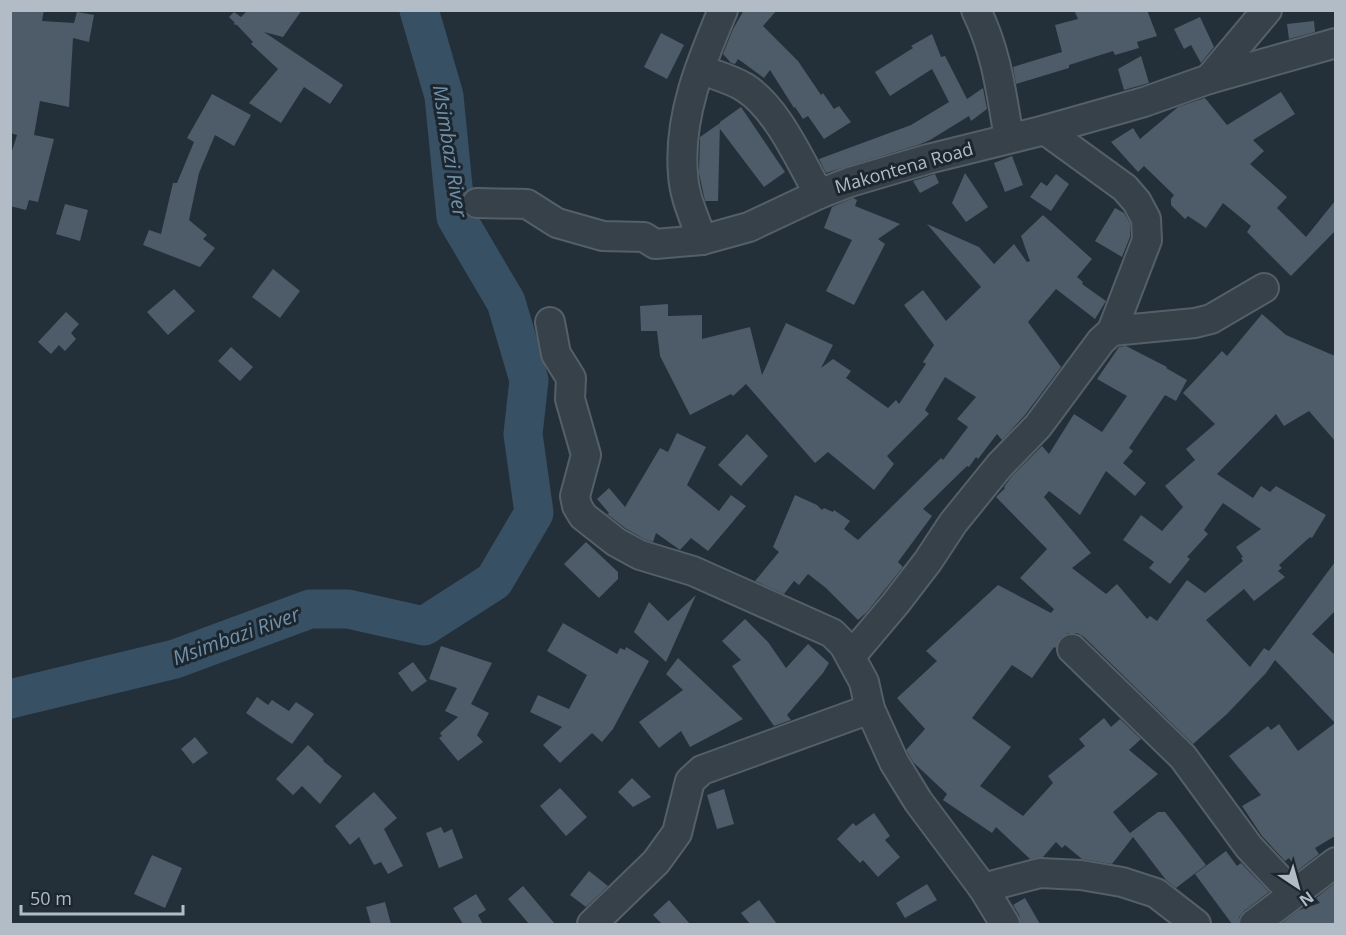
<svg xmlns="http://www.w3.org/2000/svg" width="1346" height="935" viewBox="0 0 1346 935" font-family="'Open Sans',sans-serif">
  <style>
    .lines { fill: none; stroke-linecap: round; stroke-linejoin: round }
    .river { stroke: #385063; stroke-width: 39 }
    .building { fill: #4e5b68 }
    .minor-casing { stroke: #545f68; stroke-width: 32 }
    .minor { stroke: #36414a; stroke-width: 28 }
    .labels { text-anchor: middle; stroke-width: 6; stroke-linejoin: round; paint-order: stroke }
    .street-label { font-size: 18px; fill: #b1bcc6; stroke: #1c262f }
    .water-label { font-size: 20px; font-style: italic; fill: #7291a9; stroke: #1c262f }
  </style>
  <rect width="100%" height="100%" fill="#23303a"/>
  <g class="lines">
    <polyline class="river" points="10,699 175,659 310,609 348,609 424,626 494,581 534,513 523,434 529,380 506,302 456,217 444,96 419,10"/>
  </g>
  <g class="building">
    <polygon points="10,10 44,10 42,21 74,23 77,12 94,15 89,42 73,38 69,107 40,101 34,135 54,139 38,202 29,200 26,210 10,206 10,157 17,135 10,133"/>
    <polygon points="248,10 302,10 283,37 264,32 343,85 330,104 304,87 281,123 249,103 278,69 251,44 253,42 237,25 233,24 235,23 229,17 234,12 241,17"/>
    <polygon points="744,10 777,10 763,26 798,61 821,95 823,93 834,109 839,106 851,122 824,139 808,116 803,119 795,107 794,108 770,70 764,78 738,59 735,64 731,63 723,54 733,29"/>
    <polygon points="1074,10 1147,10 1157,36 1137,42 1139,48 1115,55 1113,51 1069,65 1069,68 1016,84 1013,67 1062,52 1055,25 1078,19"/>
    <polygon points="1200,17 1214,47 1201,63 1191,45 1184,49 1174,29"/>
    <polygon points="1314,21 1315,32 1289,39 1287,24"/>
    <polygon points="661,33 684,45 667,79 644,67"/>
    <polygon points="932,34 941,57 945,56 967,99 983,88 987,109 971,121 969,116 930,140 918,145 826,173 819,159 911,125 949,102 932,69 890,96 875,72 913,48 911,46"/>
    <polygon points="1141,56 1149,83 1124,90 1118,69"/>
    <polygon points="1281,92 1295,114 1253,140 1264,151 1250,164 1287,197 1277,208 1306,237 1335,201 1335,231 1291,276 1247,232 1251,226 1223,203 1206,228 1188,216 1185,219 1171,205 1171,199 1174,195 1144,166 1138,172 1111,142 1133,128 1140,139 1178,107 1205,98 1227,125"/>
    <polygon points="212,94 251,115 234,146 215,135 199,173 189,220 207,235 203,239 215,248 200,267 143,245 149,230 161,234 173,183 177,183 194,142 187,138"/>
    <polygon points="741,107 785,172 764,187 720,129 720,122"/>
    <polygon points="720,123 718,201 705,201 699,173 700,137"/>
    <polygon points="1012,156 1023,185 1005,192 994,163"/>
    <polygon points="965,173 988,207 966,222 952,203"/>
    <polygon points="935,174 939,183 920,193 913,181"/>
    <polygon points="1056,174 1069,184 1051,211 1030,197 1041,182 1047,186"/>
    <polygon points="853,198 857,200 855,206 900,224 878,239 885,244 854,305 826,291 852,240 824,228 832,207"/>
    <polygon points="65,204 88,210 80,241 56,234"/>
    <polygon points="1115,208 1124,213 1130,223 1130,237 1122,257 1095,241"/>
    <polygon points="1043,215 1092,259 1077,277 1083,282 1082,284 1106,301 1095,319 1056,289 1028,322 1061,367 1025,415 1002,440 997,434 978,459 976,457 969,467 967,466 923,509 932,516 898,562 903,567 867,612 858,620 826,588 808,574 799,585 794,581 784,594 755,581 779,552 773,547 795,495 817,505 822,510 824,508 833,512 834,510 850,521 844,529 858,540 941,458 943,460 968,427 957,419 976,397 945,377 925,410 929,414 887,456 894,464 874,490 828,452 815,463 746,384 733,396 731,394 690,415 660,356 657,331 641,331 640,306 668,304 668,316 702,315 702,339 750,327 762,375 786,323 833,345 821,368 833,359 851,371 846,378 888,408 896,400 899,404 926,364 923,362 934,345 904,305 923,290 946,321 981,287 927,224 979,247 994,264 1014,244 1027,262 1030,261 1021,236"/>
    <polygon points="273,269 300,291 280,318 252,297"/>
    <polygon points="174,289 195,311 168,335 147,312"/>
    <polygon points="66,312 79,324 71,333 76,339 65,351 59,345 51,354 38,342"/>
    <polygon points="1262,314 1286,335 1335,356 1335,441 1309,411 1284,426 1276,414 1217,474 1253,498 1261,486 1270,492 1276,486 1326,515 1312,538 1310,537 1279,565 1282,568 1278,571 1285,577 1254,601 1244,589 1206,620 1250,667 1264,648 1269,651 1335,562 1335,611 1312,634 1335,655 1335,836 1315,848 1319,854 1297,871 1289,858 1285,861 1262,836 1242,806 1261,795 1229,756 1268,726 1271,730 1279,724 1298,751 1335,723 1275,660 1266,673 1227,714 1193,744 1084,637 1077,633 1068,633 1060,638 1056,648 1054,647 1032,678 1012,665 972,718 1011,747 980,786 1023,816 1053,783 1048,776 1085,746 1079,739 1104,718 1111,727 1120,719 1141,739 1129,750 1158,774 1113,812 1130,833 1158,812 1165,812 1206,865 1176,888 1166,880 1133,837 1112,864 1082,859 1065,845 1062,848 1056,842 1043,857 1030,859 996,827 992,833 943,800 947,794 913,762 906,750 925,729 897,698 937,661 926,651 998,585 1051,613 1054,609 1020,578 1047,549 996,497 1005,488 1004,487 1012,476 1042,446 1049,454 1074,414 1102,432 1127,396 1097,379 1119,347 1126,346 1167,367 1166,368 1187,380 1176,401 1165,395 1129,448 1133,451 1123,463 1146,483 1135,496 1106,471 1080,515 1049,491 1044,497 1091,553 1072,568 1106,594 1117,584 1147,619 1150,616 1157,621 1187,580 1205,593 1243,561 1241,558 1243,557 1236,547 1261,529 1223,503 1204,530 1208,534 1187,557 1190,559 1170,584 1149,568 1154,562 1123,540 1141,515 1162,531 1183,507 1165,486 1195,460 1186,449 1215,424 1183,393 1222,351 1227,356"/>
    <polygon points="231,347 253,367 240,381 218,361"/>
    <polygon points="677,433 706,447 687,485 719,511 731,495 746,506 708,551 691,538 680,550 656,533 653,542 646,540 625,528 607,514 609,513 597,499 609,488 625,507 660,448 668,452"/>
    <polygon points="747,434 768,456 741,486 718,465"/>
    <polygon points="586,542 618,572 618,579 599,598 564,564"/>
    <polygon points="696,595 666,662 634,632 649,602 668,621"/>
    <polygon points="745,619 768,642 786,668 808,644 829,663 823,673 787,715 791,720 774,726 732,666 741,660 722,641"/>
    <polygon points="563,623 617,654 620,648 625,650 626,647 649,661 613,729 602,742 592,733 560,763 543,745 562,727 530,712 538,695 569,709 587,675 547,651"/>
    <polygon points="441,646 492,663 471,704 489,713 477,735 483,742 458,761 439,738 442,736 440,733 458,717 445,711 457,688 429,679"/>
    <polygon points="678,658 743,719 690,747 681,731 659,748 639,722 683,690 666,674"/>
    <polygon points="413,662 427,681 412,692 398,673"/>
    <polygon points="257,697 268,705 272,700 289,711 296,702 314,714 292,744 246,713"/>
    <polygon points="195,737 208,753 193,764 181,749"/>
    <polygon points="308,745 324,760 323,761 342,776 320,804 302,786 293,795 276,779"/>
    <polygon points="632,778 651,797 633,807 618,792"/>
    <polygon points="560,788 587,817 566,836 540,806"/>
    <polygon points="724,789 734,824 717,829 707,795"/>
    <polygon points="374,792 397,818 384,829 403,866 388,874 381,862 374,865 359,837 350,845 335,826"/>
    <polygon points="874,813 890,836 885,840 900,857 878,877 863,860 860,863 837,839 853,823 856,826"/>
    <polygon points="441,827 444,833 452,829 463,858 439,868 426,833"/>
    <polygon points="1226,851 1237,866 1241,863 1269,892 1244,911 1239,917 1238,924 1232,924 1195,874"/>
    <polygon points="152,855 182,868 165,908 134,894"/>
    <polygon points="589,871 608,886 586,907 570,895"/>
    <polygon points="1335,883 1335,924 1281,924 1299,910 1320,903 1316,898"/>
    <polygon points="927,884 937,900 905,918 896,903"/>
    <polygon points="523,886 555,924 529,924 508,899"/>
    <polygon points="476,894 486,910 478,915 483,924 463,924 453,908"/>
    <polygon points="1025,898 1040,924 1021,924 1019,915 1013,905"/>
    <polygon points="669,900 690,924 662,924 653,915"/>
    <polygon points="759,900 777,924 750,924 741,913"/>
    <polygon points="385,902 391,924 371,924 366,907"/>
  </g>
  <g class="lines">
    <g class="minor-casing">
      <g id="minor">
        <path d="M976,10C997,53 1001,92 1009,138"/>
        <path d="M700,69C714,75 731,79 744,87C777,107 800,161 819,194"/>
        <polyline points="1209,79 1267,10"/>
        <polyline points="1045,130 1125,188 1137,202 1146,219 1147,240 1112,331"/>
        <polyline points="477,203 527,204 557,223 603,236 644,237 655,244 702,240 749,227 819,194 850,182 928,159 1045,130 1144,102 1209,79 1336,43"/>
        <path d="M702,240C695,219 684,197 683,174C678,117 701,62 723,10"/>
        <polyline points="550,322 556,354 571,378 570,399 586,455 575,496 577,506 583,516 616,542 640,555 693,571 832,633 844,645 864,682 870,709 894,762 918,801 983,888 1005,924"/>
        <polyline points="1072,649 1183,757 1249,847 1279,879 1294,892"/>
        <polyline points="851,656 895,604 928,561 953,523 1000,465 1038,426 1101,341 1112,331 1195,323 1211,319 1264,288"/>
        <polyline points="983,888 1040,873 1081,875 1122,882 1156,893 1196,924"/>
        <polyline points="592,924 656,862 677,833 690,781 702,770 870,709"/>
        <polyline points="1254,924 1336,862"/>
      </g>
    </g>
    <use href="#minor" class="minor"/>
  </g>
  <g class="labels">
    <g class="street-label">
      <text transform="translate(904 168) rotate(-16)" y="6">Makontena Road</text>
    </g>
    <g class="water-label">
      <text transform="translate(450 151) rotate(81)" y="7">Msimbazi River</text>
      <text transform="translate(236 636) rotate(-20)" y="7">Msimbazi River</text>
    </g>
  </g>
  <rect width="1346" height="935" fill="none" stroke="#b1bcc6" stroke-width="24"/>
  <g transform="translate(1298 887) rotate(144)" stroke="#1c262f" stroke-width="4.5" paint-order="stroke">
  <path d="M0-4.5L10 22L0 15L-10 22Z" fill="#b1bcc6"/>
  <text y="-9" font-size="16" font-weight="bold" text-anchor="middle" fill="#b1bcc6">N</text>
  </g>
  <path d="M21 905v9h162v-9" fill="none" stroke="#b1bcc6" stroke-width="3"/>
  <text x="30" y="905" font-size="18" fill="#b1bcc6" stroke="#1c262f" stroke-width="4.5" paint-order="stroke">50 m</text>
</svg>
